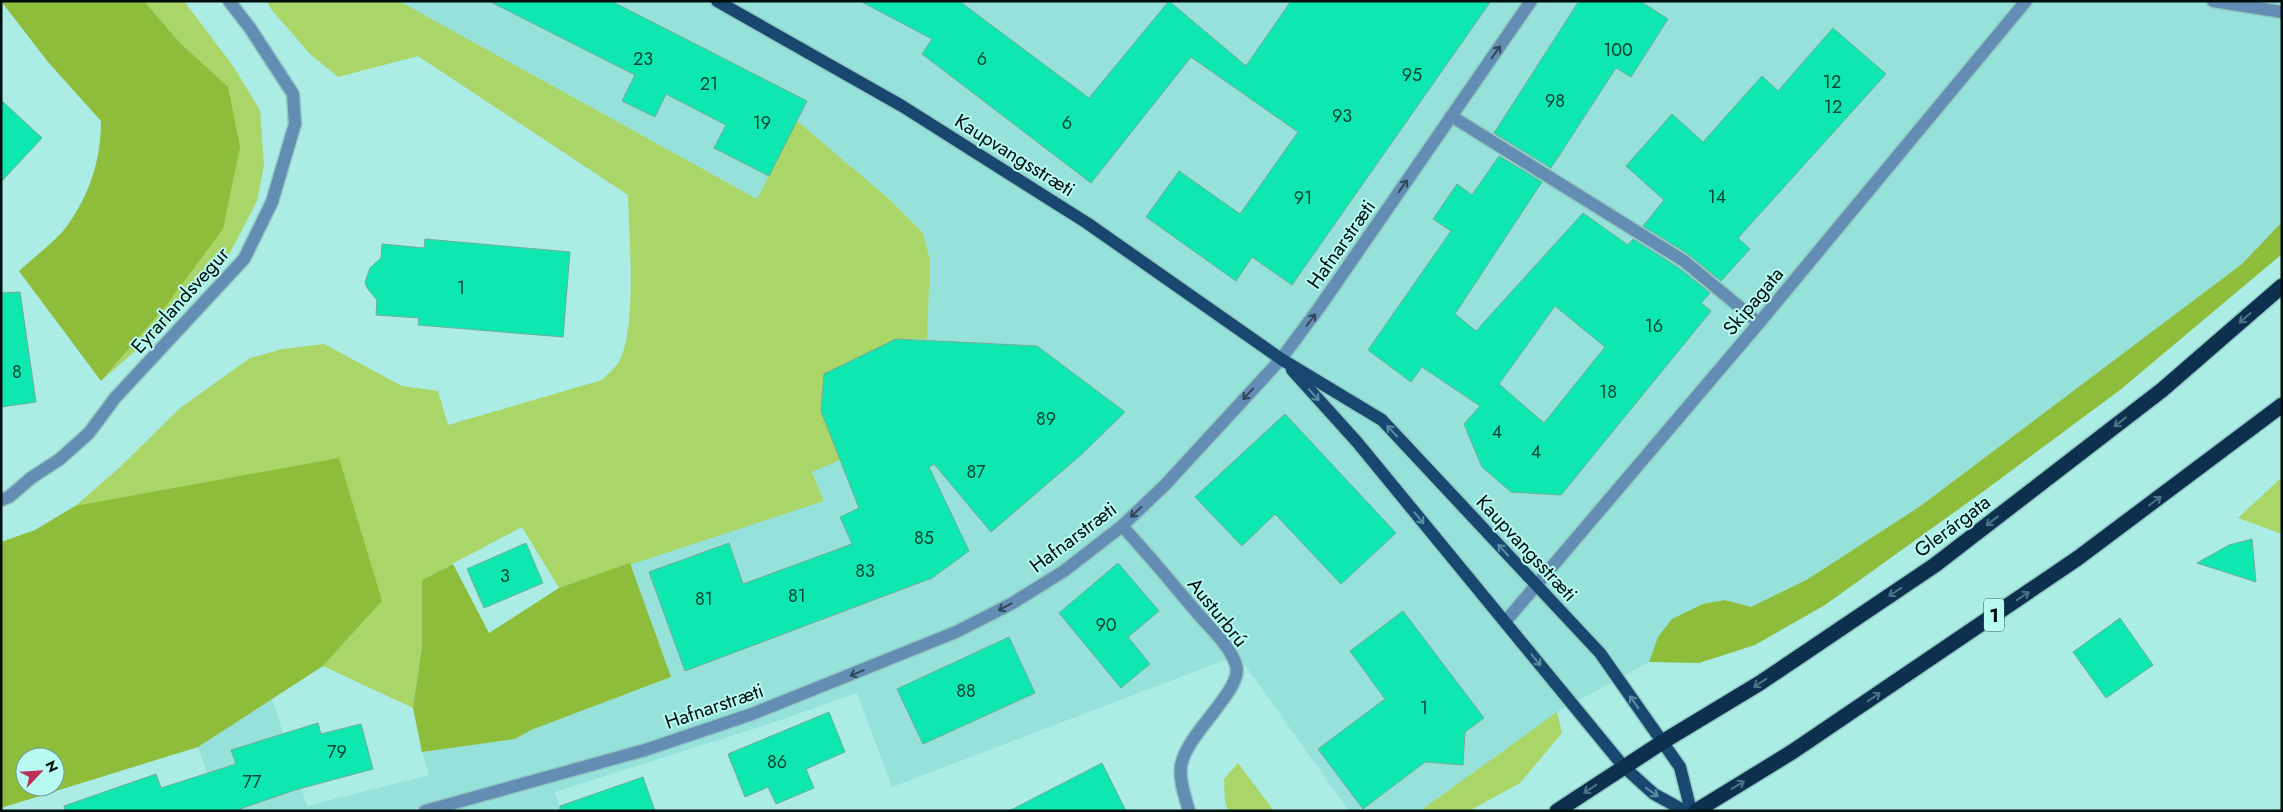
<svg xmlns="http://www.w3.org/2000/svg" width="2283" height="812" viewBox="0 0 2283 812" font-family="Jost,sans-serif">
  <style>
    .built { fill: #96e1d9 }
    .green { fill: #a9d569 }
    .forest { fill: #8dbd3a; fill-rule: evenodd }
    .building { fill: #0ee7b0; stroke: #74aa95; fill-rule: evenodd }
    .lines { fill: none; stroke-linecap: round; stroke-linejoin: round }
    .minor-casing { stroke: #90c9c3; stroke-width: 15 }
    .major-casing { stroke: #90c9c3; stroke-width: 15 }
    .highway-casing { stroke: #90c9c3; stroke-width: 18 }
    .minor { stroke: #648db4; stroke-width: 12 }
    .major { stroke: #18486f; stroke-width: 12 }
    .highway { stroke: #0c304d; stroke-width: 15 }
    .oneway { stroke: #2d4859 }
    .oneway2 { stroke: #487687 }
    .oneway3 { stroke: #588fa3 }
    .labels { text-anchor: middle; stroke-width: 4; stroke-linejoin: round; paint-order: stroke }
    .number-label { font-size: 18px; fill: #044536 }
    .shield { fill: #b8f9f2; stroke: #375552; stroke-width: 1 }
    .shield-label { font-size: 19px; font-weight: bold; fill: #000f0e }
    .street-label { font-size: 20px; fill: #000f0e; stroke: #b8f9f2 }
  </style>
  <rect width="100%" height="100%" fill="#abece5"/>
  <polygon class="built" points="399,1 2282,1 2282,222 2242,264 1919,507 1808,579 1751,607 1725,600 1703,604 1658,637 1649,662 1557,712 1420,811 1349,811 1238,655 892,787 857,693 772,723 555,792 561,811 220,811 198,747 272,699 307,806 429,775 422,752 515,739 531,730 671,677 630,563 824,501 812,471 840,460 821,411 824,374 896,339 927,339 930,261 923,233 888,198 797,121 757,199"/>
  <g class="green">
    <polygon points="144,1 184,1 233,66 260,110 264,165 257,201 231,251 183,309 101,381 165,307 181,44"/>
    <path d="M267,1H399L757,199L797,121L888,198L923,233L930,261L927,339H896L824,375L821,411L840,460L812,472L824,501L559,588L522,527L422,580V646L413,708L323,666L382,601L75,506L119,468L180,408L250,358L282,349L324,344L402,386L438,391L448,425L602,380C607,374 617,367 620,360C637,324 629,236 628,195L418,56L338,77L310,54L271,9Z"/>
    <polygon points="2282,477 2282,534 2238,518"/>
    <polygon points="1557,712 1562,733 1520,783 1469,811 1420,811"/>
    <polygon points="1238,763 1274,811 1228,811 1225,802 1224,779"/>
  </g>
  <g class="forest">
    <path d="M144,1L181,44L228,87L240,147L223,229L165,307L101,381L19,271C35,256 55,242 67,226C90,194 101,160 101,121L48,62L1,1Z"/>
    <polygon points="2282,222 2282,254 2120,390 1988,488 1825,605 1755,645 1699,663 1649,662 1658,637 1672,619 1703,604 1725,600 1751,607 1808,579 1919,507 2242,264"/>
    <path d="M339,458L382,601L323,666L198,747L1,808V542L35,530L75,506ZM25,757H55V787H25Z"/>
    <polygon points="630,563 671,677 531,730 515,739 422,752 413,708 422,646 422,580 453,564 489,633 559,588"/>
  </g>
  <g class="building">
    <polygon points="489,1 611,1 807,101 769,176 714,148 726,125 666,94 655,117 622,101 635,75"/>
    <polygon points="860,1 959,1 1089,98 1169,1 1246,66 1291,1 1491,1 1292,285 1252,257 1236,281 1146,217 1179,171 1240,214 1298,132 1191,57 1091,183 922,54 932,39"/>
    <polygon points="1579,1 1640,1 1668,19 1631,77 1616,68 1551,168 1494,133"/>
    <polygon points="1833,28 1886,74 1738,238 1750,249 1721,281 1688,254 1643,226 1664,200 1626,166 1672,114 1703,142 1762,76 1778,91"/>
    <polygon points="1,100 42,138 1,182"/>
    <path d="M1499,156L1542,182L1455,314L1476,331L1583,213L1628,245L1633,239L1679,268L1710,293L1701,303L1711,311L1561,495L1511,492L1482,467L1464,424L1480,406L1422,367L1411,382L1368,350L1451,231L1433,219L1457,184L1472,195ZM1555,306L1605,347L1544,423L1499,384Z"/>
    <polygon points="425,239 570,252 563,337 418,325 419,318 376,315 377,300 367,288 365,282 370,268 381,258 382,244 424,248"/>
    <polygon points="20,292 36,402 1,407 1,293"/>
    <polygon points="896,339 1037,346 1125,412 1083,453 991,532 934,464 929,467 969,551 932,578 685,671 649,572 729,543 743,584 852,544 840,517 859,508 821,411 824,374"/>
    <polygon points="1285,414 1396,533 1341,584 1275,514 1242,546 1195,497"/>
    <polygon points="2252,539 2256,582 2197,563 2229,545"/>
    <polygon points="526,543 543,583 484,608 467,569"/>
    <polygon points="1118,563 1159,611 1128,637 1150,664 1121,688 1059,613"/>
    <polygon points="1403,611 1484,718 1465,732 1463,765 1425,762 1363,809 1318,749 1385,699 1350,651"/>
    <polygon points="2120,618 2153,665 2106,698 2073,652"/>
    <polygon points="1009,637 1035,693 923,744 897,689"/>
    <polygon points="829,712 845,752 806,769 814,788 776,804 768,787 745,797 728,754"/>
    <polygon points="318,723 321,734 361,724 373,769 295,790 234,811 65,811 64,806 156,774 161,788 236,764 231,750"/>
    <polygon points="1102,763 1126,811 1009,811"/>
    <polygon points="643,777 655,811 560,811 560,806"/>
  </g>
  <g class="lines">
    <g class="minor-casing">
      <g id="minor">
        <polyline points="2213,1 2282,12"/>
        <polyline points="1451,116 1684,261 1759,323"/>
        <polyline points="1,500 9,497 31,478 60,459 89,433 115,398 244,259 272,202 295,124 293,94 250,28 229,1"/>
        <path d="M1122,526C1149,555 1174,586 1200,616C1212,630 1230,646 1236,665C1244,690 1186,733 1181,766C1179,781 1185,796 1189,811"/>
        <polyline points="1505,622 1759,323 2026,1"/>
        <polyline points="425,811 645,750 752,714 956,632 1011,604 1064,571 1122,526 1165,485 1281,359 1319,308 1531,1"/>
      </g>
    </g>
    <g class="major-casing">
      <g id="major">
        <polyline points="717,1 902,106 1087,223 1281,359 1382,420 1600,653 1680,767 1691,811"/>
        <polyline points="1292,370 1357,442 1624,767 1654,794 1685,811"/>
      </g>
    </g>
    <g class="highway-casing">
      <g id="highway">
        <polyline points="1557,811 1664,741 1760,683 1935,565 2162,390 2282,286"/>
        <polyline points="1696,811 1792,752 2078,558 2282,405"/>
      </g>
    </g>
    <use href="#minor" class="minor"/>
    <use href="#major" class="major"/>
    <use href="#highway" class="highway"/>
  </g>
  <defs><path id="oneway-shaft" d="M-6 0H5M1.5-3L5.5 0L1.5 3" fill="none" stroke-width="1.6" stroke-linecap="round" stroke-linejoin="round" transform="scale(1.25)"/></defs>
  <g class="oneway">
    <use href="#oneway-shaft" transform="translate(1496 52) rotate(-55)"/>
    <use href="#oneway-shaft" transform="translate(1403 186) rotate(-55)"/>
    <use href="#oneway-shaft" transform="translate(1311 320) rotate(-53)"/>
    <use href="#oneway-shaft" transform="translate(1248 394) rotate(133)"/>
    <use href="#oneway-shaft" transform="translate(1136 512) rotate(137)"/>
    <use href="#oneway-shaft" transform="translate(1005 607) rotate(152)"/>
    <use href="#oneway-shaft" transform="translate(857 673) rotate(158)"/>
  </g>
  <g class="oneway2">
    <use href="#oneway-shaft" transform="translate(2245 318) rotate(139)"/>
    <use href="#oneway-shaft" transform="translate(2120 422) rotate(142)"/>
    <use href="#oneway-shaft" transform="translate(2155 501) rotate(-37)"/>
    <use href="#oneway-shaft" transform="translate(1992 521) rotate(142)"/>
    <use href="#oneway-shaft" transform="translate(1895 592) rotate(146)"/>
    <use href="#oneway-shaft" transform="translate(2023 596) rotate(-34)"/>
    <use href="#oneway-shaft" transform="translate(1760 683) rotate(147)"/>
    <use href="#oneway-shaft" transform="translate(1874 697) rotate(-34)"/>
    <use href="#oneway-shaft" transform="translate(1738 785) rotate(-31)"/>
    <use href="#oneway-shaft" transform="translate(1590 789) rotate(147)"/>
  </g>
  <g class="oneway3">
    <use href="#oneway-shaft" transform="translate(1314 395) rotate(48)"/>
    <use href="#oneway-shaft" transform="translate(1392 431) rotate(-133)"/>
    <use href="#oneway-shaft" transform="translate(1419 518) rotate(51)"/>
    <use href="#oneway-shaft" transform="translate(1503 550) rotate(-133)"/>
    <use href="#oneway-shaft" transform="translate(1536 660) rotate(51)"/>
    <use href="#oneway-shaft" transform="translate(1634 702) rotate(-125)"/>
    <use href="#oneway-shaft" transform="translate(1652 792) rotate(35)"/>
  </g>
  <g class="labels">
    <g class="number-label">
      <text x="1618" y="56">100</text>
      <text x="643" y="65">23</text>
      <text x="982" y="65">6</text>
      <text x="1412" y="81">95</text>
      <text x="1832" y="88">12</text>
      <text x="709" y="90">21</text>
      <text x="1555" y="107">98</text>
      <text x="1833" y="113">12</text>
      <text x="1342" y="122">93</text>
      <text x="762" y="129">19</text>
      <text x="1067" y="129">6</text>
      <text x="1717" y="203">14</text>
      <text x="1303" y="204">91</text>
      <text x="461" y="294">1</text>
      <text x="1654" y="332">16</text>
      <text x="17" y="378">8</text>
      <text x="1608" y="398">18</text>
      <text x="1046" y="425">89</text>
      <text x="1497" y="438">4</text>
      <text x="1536" y="458">4</text>
      <text x="976" y="478">87</text>
      <text x="924" y="544">85</text>
      <text x="865" y="577">83</text>
      <text x="505" y="582">3</text>
      <text x="797" y="602">81</text>
      <text x="704" y="605">81</text>
      <text x="1106" y="631">90</text>
      <text x="966" y="697">88</text>
      <text x="1424" y="714">1</text>
      <text x="337" y="758">79</text>
      <text x="777" y="768">86</text>
      <text x="252" y="788">77</text>
    </g>
    <rect class="shield" x="1984" y="598.5" width="20" height="33" rx="4"/>
    <g class="shield-label">
      <text x="1994" y="622">1</text>
    </g>
    <g class="street-label">
      <text transform="translate(1015 155) rotate(32)" y="7">Kaupvangsstræti</text>
      <text transform="translate(1341 244) rotate(-55)" y="7">Hafnarstræti</text>
      <text transform="translate(180 300) rotate(-48)" y="7">Eyrarlandsvegur</text>
      <text transform="translate(1753 301) rotate(-50)" y="7">Skipagata</text>
      <text transform="translate(1952 526) rotate(-37)" y="7">Glerárgata</text>
      <text transform="translate(1073 537) rotate(-37)" y="7">Hafnarstræti</text>
      <text transform="translate(1527 548) rotate(47)" y="7">Kaupvangsstræti</text>
      <text transform="translate(1218 612) rotate(51)" y="7">Austurbrú</text>
      <text transform="translate(714 706) rotate(-19)" y="7">Hafnarstræti</text>
    </g>
  </g>
  <rect width="2283" height="812" fill="none" stroke="#000f0e" stroke-width="5"/>
  <g transform="translate(40 772) rotate(65)"><circle r="24" fill="#b8f9f2" stroke="#6e9b97"/>
  <path d="M0-4L9 19L0 12L-9 19Z" fill="#bd2e5a"/>
  <text y="-8" font-size="14" font-weight="bold" text-anchor="middle" fill="#000f0e">N</text>
  </g>
</svg>
